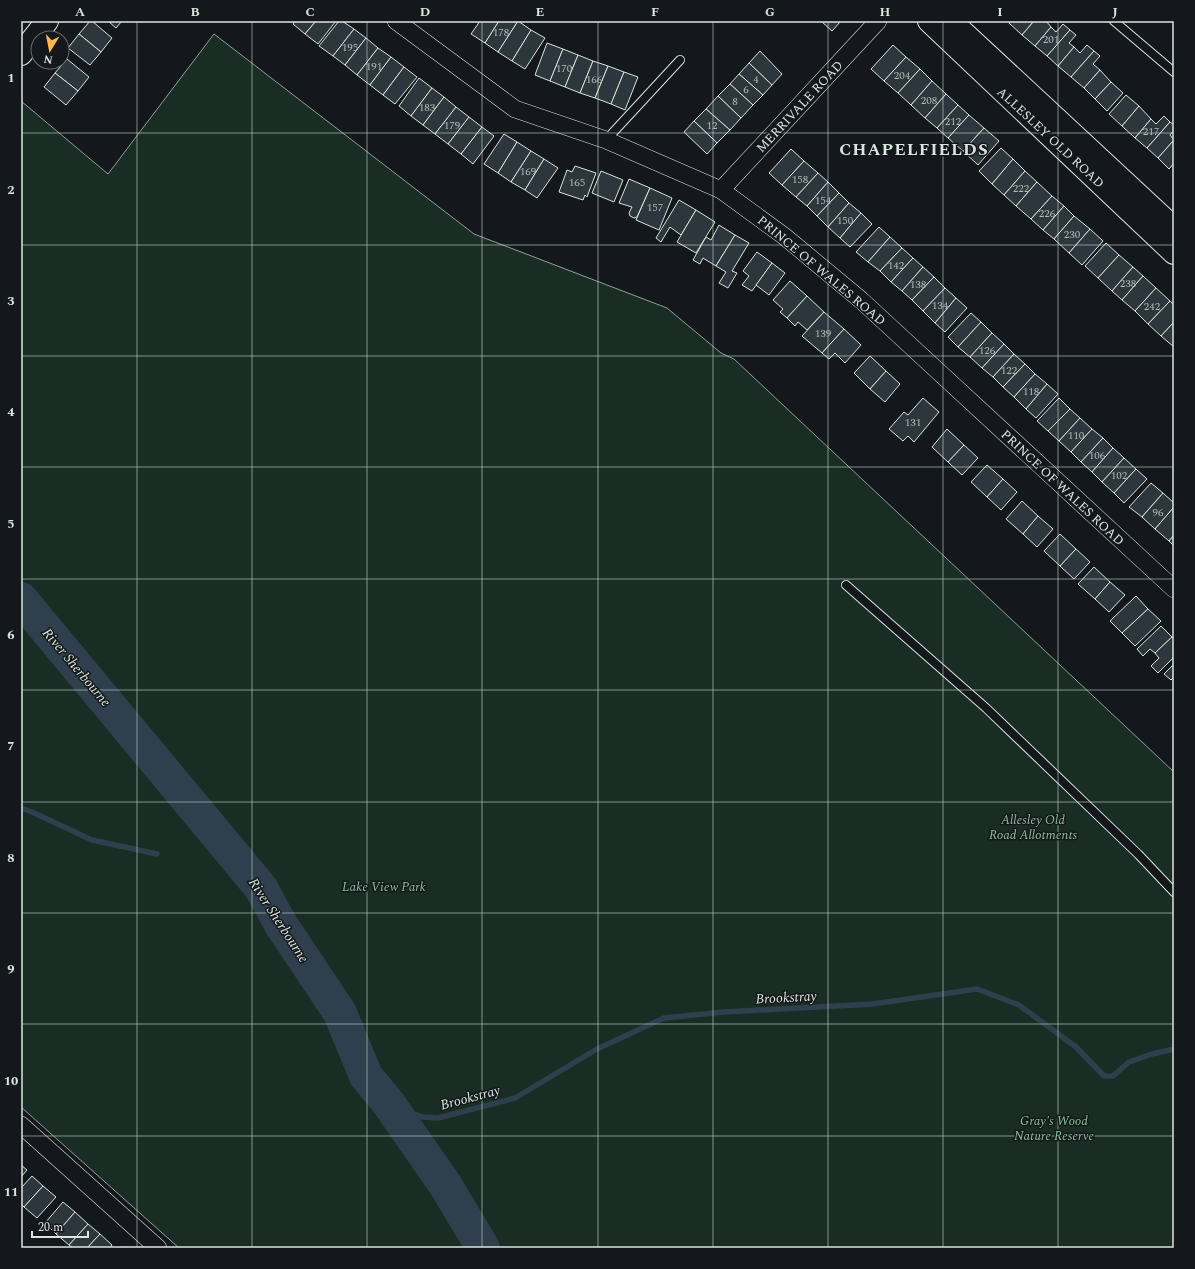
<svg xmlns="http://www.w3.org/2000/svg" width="1195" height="1269" viewBox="0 0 1195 1269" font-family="Spectral,serif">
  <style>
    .green { fill: #1a2d24; stroke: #939e99 }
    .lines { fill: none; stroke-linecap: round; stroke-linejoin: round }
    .stream { stroke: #2f3f4d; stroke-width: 5.5 }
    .river { stroke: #2f3f4d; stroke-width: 34 }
    .building { fill: #2c363c; stroke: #d8e6dc }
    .lane-casing { stroke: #d8e6dc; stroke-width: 10 }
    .street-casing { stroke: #d8e6dc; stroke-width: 18 }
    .secondary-casing { stroke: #d8e6dc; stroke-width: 24 }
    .lane { stroke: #14181c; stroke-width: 8 }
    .street { stroke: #14181c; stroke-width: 17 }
    .secondary { stroke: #14181c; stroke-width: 22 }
    .grid { fill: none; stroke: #d8e6dc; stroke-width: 1; stroke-opacity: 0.55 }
    .labels { text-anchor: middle; stroke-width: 3; stroke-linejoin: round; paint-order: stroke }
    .number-label { font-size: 11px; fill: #adbab4 }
    .street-label { font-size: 13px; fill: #d8e6dc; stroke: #14181c }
    .park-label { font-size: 13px; font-style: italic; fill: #8ac095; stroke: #14181c }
    .water-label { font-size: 14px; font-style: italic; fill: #d8e6dc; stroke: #14181c }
    .district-label { font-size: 17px; font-weight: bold; letter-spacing: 1px; fill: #d8e6dc; stroke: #14181c }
    .neatline { fill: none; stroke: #d8e6dc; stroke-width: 1.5 }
    .grid-label { font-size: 13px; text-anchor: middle; font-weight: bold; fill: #d8e6dc }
  </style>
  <rect width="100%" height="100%" fill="#14181c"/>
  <polygon class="green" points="214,34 474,234 667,308 721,353 734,359 1174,772 1174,1248 179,1248 21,1107 21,101 108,174"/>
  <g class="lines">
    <g class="stream">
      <polyline points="21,808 32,812 92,840 157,854"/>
      <polyline points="389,1104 422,1117 438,1118 515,1098 597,1049 664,1018 724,1012 873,1004 977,989 1019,1005 1076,1047 1104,1076 1113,1076 1129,1062 1152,1054 1174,1049"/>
    </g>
    <polyline class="river" points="21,599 261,888 280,923 340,1013 366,1076 389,1104 446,1186 483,1248"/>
  </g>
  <g class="building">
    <polygon points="90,21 92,21 112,38 101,52 79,34"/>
    <polygon points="108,21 122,21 116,28"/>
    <polygon points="295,21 316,21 305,34 293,24"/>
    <polygon points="316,21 336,21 318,44 305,34"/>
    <polygon points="339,21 342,21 354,29 333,56 319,46"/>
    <polygon points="480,21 499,21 485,43 471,34"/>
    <polygon points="499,21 518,21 498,52 485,43"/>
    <polygon points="518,21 531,30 512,61 498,52"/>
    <polygon points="821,21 841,21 832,31"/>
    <polygon points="1011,21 1034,21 1022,35 1009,23"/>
    <polygon points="1034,21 1046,21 1051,27 1035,46 1022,35"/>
    <polygon points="1063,24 1070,30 1047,56 1035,46 1051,27 1056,32"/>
    <polygon points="354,29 366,38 345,65 333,56"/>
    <polygon points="531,30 545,38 525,69 512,61"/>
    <polygon points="1070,30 1076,35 1069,43 1074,47 1058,66 1047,56"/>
    <polygon points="79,34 101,52 90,65 68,48"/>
    <polygon points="366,38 378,48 357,75 345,65"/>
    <polygon points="547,43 563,49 550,81 535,75"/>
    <polygon points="893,45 906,57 884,81 871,69"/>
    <polygon points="1087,45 1094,51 1071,77 1058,66 1074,47 1080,53"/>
    <polygon points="378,48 391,57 370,85 357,75"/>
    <polygon points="563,49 578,55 565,87 550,81"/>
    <polygon points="760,51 782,74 772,85 749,63"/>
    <polygon points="1094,51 1100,56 1093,64 1100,70 1084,88 1071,77"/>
    <polygon points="578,55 593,61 580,93 565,87"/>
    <polygon points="391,57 404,67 383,95 370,85"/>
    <polygon points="906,57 920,69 898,93 884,81"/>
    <polygon points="67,59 89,77 78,91 55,73"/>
    <polygon points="593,61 608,66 595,98 580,93"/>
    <polygon points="749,63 772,85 763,95 739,74"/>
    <polygon points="608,66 624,72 611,104 595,98"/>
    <polygon points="404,67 417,77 395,104 383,95"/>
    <polygon points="920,69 932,81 911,105 898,93"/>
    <polygon points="1100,70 1111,82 1095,99 1084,88"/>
    <polygon points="624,72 638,77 625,110 611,104"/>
    <polygon points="55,73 78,91 66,105 44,87"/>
    <polygon points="739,74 763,95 753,105 730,84"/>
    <polygon points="419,78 432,88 411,116 399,106"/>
    <polygon points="932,81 946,94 925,118 911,105"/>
    <polygon points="1111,82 1123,93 1107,111 1095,99"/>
    <polygon points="730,84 753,105 741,118 718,96"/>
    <polygon points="432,88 444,97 423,125 411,116"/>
    <polygon points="946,94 958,105 937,128 925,118"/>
    <polygon points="1126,95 1139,106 1122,126 1109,114"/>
    <polygon points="718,96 741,118 730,130 706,109"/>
    <polygon points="444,97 456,107 435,134 423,125"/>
    <polygon points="958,105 969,115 948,138 937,128"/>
    <polygon points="1139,106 1151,119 1135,138 1122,126"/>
    <polygon points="456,107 469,117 448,144 435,134"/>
    <polygon points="706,109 730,130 717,143 694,121"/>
    <polygon points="969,115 984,128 963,151 948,138"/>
    <polygon points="1164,116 1170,122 1147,148 1135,138 1151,119 1156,124"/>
    <polygon points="469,117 482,127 461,154 448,144"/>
    <polygon points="694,121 717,143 707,154 684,132"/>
    <polygon points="1170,122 1174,125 1174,130 1170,135 1174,140 1158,158 1147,148"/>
    <polygon points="482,127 494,136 473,164 461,154"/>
    <polygon points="984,128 999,141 978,165 963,151"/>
    <polygon points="504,134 517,142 498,173 484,164"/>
    <polygon points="1174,140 1174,163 1169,169 1158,158"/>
    <polygon points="517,142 531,151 511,182 498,173"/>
    <polygon points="1001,148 1013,159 992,184 979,171"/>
    <polygon points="791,149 804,161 782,185 769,173"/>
    <polygon points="531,151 544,159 525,190 511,182"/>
    <polygon points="544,159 558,168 537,198 525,190"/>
    <polygon points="1013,159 1025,171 1004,195 992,184"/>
    <polygon points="804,161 818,173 796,197 782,185"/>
    <polygon points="575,166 596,173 587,197 585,195 583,200 559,192 567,170 572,172"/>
    <polygon points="601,171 623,180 614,202 592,193"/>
    <polygon points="1025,171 1037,182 1016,206 1004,195"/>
    <polygon points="818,173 828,182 807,206 796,197"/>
    <polygon points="629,179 650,188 637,217 634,218 630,216 629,213 632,207 619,203"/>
    <polygon points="828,182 839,193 817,216 807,206"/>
    <polygon points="1037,182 1052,196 1031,219 1016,206"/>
    <polygon points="650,188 672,198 659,230 636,220"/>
    <polygon points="839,193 849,203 828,227 817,216"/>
    <polygon points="1052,196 1064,206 1043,230 1031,219"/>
    <polygon points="679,200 696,210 681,235 670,227 661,242 656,238"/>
    <polygon points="849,203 861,213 840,238 828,227"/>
    <polygon points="1064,206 1074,216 1054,239 1043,230"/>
    <polygon points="696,210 715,222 696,253 677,242"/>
    <polygon points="861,213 872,224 850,247 840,238"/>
    <polygon points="1074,216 1090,229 1069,253 1054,239"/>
    <polygon points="719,225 735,235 716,266 703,258 700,264 693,260 706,237 711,240"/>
    <polygon points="879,227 890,237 868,262 856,252"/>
    <polygon points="1090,229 1103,241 1082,265 1069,253"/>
    <polygon points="735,235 749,243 732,271 737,273 728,288 719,283 726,272 716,266"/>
    <polygon points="890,237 902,248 880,271 868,262"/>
    <polygon points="1106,243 1119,255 1098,278 1085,266"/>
    <polygon points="902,248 913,258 891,282 880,271"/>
    <polygon points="757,252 772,263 752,291 742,285 749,276 743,271"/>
    <polygon points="1119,255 1133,267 1112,291 1098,278"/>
    <polygon points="913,258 923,267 902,291 891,282"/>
    <polygon points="772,263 785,273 769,295 756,285"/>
    <polygon points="923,267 934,277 912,300 902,291"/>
    <polygon points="1133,267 1143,276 1122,300 1112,291"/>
    <polygon points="1143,276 1156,288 1135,311 1122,300"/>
    <polygon points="934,277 945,288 923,311 912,300"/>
    <polygon points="790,281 807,296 787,318 780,312 783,309 773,300"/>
    <polygon points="945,288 956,298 935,323 923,311"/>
    <polygon points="1156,288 1170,301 1148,324 1135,311"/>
    <polygon points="807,296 824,312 807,330 798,322 795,326 787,318"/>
    <polygon points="956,298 967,308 945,332 935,323"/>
    <polygon points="1170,301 1174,305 1174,322 1161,336 1148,324"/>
    <polygon points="824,312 844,329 822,353 802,336"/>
    <polygon points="971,313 981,322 958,347 948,337"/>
    <polygon points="981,322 992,333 970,357 958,347"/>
    <polygon points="1174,322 1174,347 1161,336"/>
    <polygon points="844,329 861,345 845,363 835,353 829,359 822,353"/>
    <polygon points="992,333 1004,344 982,368 970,357"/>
    <polygon points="1004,344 1014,354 993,377 982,368"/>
    <polygon points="1014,354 1025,364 1003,387 993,377"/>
    <polygon points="870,356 886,371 870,389 854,373"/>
    <polygon points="1025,364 1035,374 1014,397 1003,387"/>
    <polygon points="886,371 900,384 885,402 870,389"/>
    <polygon points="1035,374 1047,384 1026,409 1014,397"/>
    <polygon points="1047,384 1058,394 1036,418 1026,409"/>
    <polygon points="923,398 939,412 914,442 908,436 903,441 889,429 904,412 908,415"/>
    <polygon points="1059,398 1070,409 1048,431 1037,421"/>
    <polygon points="1070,409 1080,418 1059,441 1048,431"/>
    <polygon points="1080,418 1092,429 1071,452 1059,441"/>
    <polygon points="947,429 964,445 948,462 932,447"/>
    <polygon points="1092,429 1103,438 1081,462 1071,452"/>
    <polygon points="1103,438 1113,448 1092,472 1081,462"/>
    <polygon points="964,445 978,458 962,475 948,462"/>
    <polygon points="1113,448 1124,458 1102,482 1092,472"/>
    <polygon points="1124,458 1136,469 1114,493 1102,482"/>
    <polygon points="987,465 1003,479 987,497 971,482"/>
    <polygon points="1136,469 1147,479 1124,503 1114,493"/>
    <polygon points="1003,479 1017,492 1001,510 987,497"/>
    <polygon points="1151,483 1163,493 1142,517 1129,507"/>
    <polygon points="1163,493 1174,503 1174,507 1155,529 1142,517"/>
    <polygon points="1022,501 1038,516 1023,534 1006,519"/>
    <polygon points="1174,507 1174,535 1169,541 1155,529"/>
    <polygon points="1038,516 1053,529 1037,547 1023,534"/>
    <polygon points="1060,534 1076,549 1060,566 1044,551"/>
    <polygon points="1174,535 1174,546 1169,541"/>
    <polygon points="1076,549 1090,562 1074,579 1060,566"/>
    <polygon points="1094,567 1110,582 1095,599 1078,584"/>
    <polygon points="1110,582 1125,595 1109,612 1095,599"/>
    <polygon points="1136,596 1148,609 1122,633 1110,621"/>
    <polygon points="1148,609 1161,621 1135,646 1122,633"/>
    <polygon points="1161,626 1172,637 1155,653 1150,649 1143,656 1137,649"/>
    <polygon points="1172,637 1174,639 1174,657 1158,673 1151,666 1159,658 1155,653"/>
    <polygon points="1174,664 1174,677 1171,680 1164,674"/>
    <polygon points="21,1165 27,1170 21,1177"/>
    <polygon points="32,1176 43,1186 24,1207 21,1204 21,1188"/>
    <polygon points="43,1186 56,1197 37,1218 24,1207"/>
    <polygon points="63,1202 75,1212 56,1234 45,1223"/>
    <polygon points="75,1212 88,1224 69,1245 56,1234"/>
    <polygon points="88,1224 100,1234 87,1248 73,1248 69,1245"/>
    <polygon points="100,1234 112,1245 110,1248 87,1248"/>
  </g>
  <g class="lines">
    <g class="lane-casing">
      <g id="lane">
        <polyline points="1114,21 1174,72"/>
        <polyline points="606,140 680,60"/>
        <polyline points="846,585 986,708 1138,854 1174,892"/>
      </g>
    </g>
    <g class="street-casing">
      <g id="street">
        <polyline points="396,21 515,109 606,140 721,190 784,236 861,300 1174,589"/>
        <polyline points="721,190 878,21"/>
        <polyline points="21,1125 158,1248"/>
      </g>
    </g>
    <g class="secondary-casing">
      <g id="secondary">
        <polyline points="929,21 1174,253"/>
        <polyline points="951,21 1174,228"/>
        <polyline points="21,54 47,21"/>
      </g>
    </g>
    <use href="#lane" class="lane"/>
    <use href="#street" class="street"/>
    <use href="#secondary" class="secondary"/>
  </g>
  <path class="grid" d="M137,21V1248M252,21V1248M367,21V1248M482,21V1248M598,21V1248M713,21V1248M828,21V1248M943,21V1248M1058,21V1248M21,133H1174M21,245H1174M21,356H1174M21,467H1174M21,579H1174M21,690H1174M21,802H1174M21,913H1174M21,1024H1174M21,1136H1174"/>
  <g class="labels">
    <g class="number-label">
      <text x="501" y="36">178</text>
      <text x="1051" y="43">201</text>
      <text x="350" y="51">195</text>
      <text x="374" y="70">191</text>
      <text x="564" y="72">170</text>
      <text x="902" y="79">204</text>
      <text x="594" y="83">166</text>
      <text x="756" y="83">4</text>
      <text x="746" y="93">6</text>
      <text x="929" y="104">208</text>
      <text x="735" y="105">8</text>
      <text x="427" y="111">183</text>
      <text x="953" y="125">212</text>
      <text x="452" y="129">179</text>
      <text x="712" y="129">12</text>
      <text x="1151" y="135">217</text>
      <text x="528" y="175">169</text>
      <text x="800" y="183">158</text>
      <text x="577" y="186">165</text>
      <text x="1021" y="192">222</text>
      <text x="823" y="204">154</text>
      <text x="655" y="211">157</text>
      <text x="1047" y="217">226</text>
      <text x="845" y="224">150</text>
      <text x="1072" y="238">230</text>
      <text x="896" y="269">142</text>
      <text x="1128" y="287">238</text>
      <text x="918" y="288">138</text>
      <text x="940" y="309">134</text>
      <text x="1152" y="310">242</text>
      <text x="823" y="337">139</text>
      <text x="987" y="354">126</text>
      <text x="1009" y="374">122</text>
      <text x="1031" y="395">118</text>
      <text x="913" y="426">131</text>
      <text x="1076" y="439">110</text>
      <text x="1097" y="459">106</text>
      <text x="1119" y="479">102</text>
      <text x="1158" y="516">96</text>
    </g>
    <g class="street-label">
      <text transform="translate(799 106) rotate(-47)" y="5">MERRIVALE ROAD</text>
      <text transform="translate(1051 137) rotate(43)" y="5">ALLESLEY OLD ROAD</text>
      <text transform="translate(822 270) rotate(40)" y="5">PRINCE OF WALES ROAD</text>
      <text transform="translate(1063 487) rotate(43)" y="5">PRINCE OF WALES ROAD</text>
    </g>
    <g class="park-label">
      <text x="1033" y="824">Allesley Old<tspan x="1033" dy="15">Road Allotments</tspan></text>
      <text x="384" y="891">Lake View Park</text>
      <text x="1054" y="1125">Gray's Wood<tspan x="1054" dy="15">Nature Reserve</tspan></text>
    </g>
    <g class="water-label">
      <text transform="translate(77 667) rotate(50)" y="5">River Sherbourne</text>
      <text transform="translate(279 920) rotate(57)" y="5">River Sherbourne</text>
      <text transform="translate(786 997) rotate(-3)" y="5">Brookstray</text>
      <text transform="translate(470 1097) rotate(-15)" y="5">Brookstray</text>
    </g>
    <g class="district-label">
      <text x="914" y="155">CHAPELFIELDS</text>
    </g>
  </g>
  <rect width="1195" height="1269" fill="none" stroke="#14181c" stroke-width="44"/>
  <g transform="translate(50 50) rotate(190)"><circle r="19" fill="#14181c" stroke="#626a69"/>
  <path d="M0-3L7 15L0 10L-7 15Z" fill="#ffb74d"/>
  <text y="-6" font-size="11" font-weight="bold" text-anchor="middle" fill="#d8e6dc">N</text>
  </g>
  <path d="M32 1231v6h56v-6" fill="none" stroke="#d8e6dc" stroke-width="2"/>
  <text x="38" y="1231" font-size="12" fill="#d8e6dc" stroke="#14181c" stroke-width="3" paint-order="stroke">20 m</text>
  <rect x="22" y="22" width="1151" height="1225" class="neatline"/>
  <g class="grid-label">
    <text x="80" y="16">A</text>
    <text x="195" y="16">B</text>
    <text x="310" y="16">C</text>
    <text x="425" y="16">D</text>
    <text x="540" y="16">E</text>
    <text x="655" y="16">F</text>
    <text x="770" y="16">G</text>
    <text x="885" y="16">H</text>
    <text x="1000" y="16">I</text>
    <text x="1115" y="16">J</text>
    <text x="11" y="82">1</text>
    <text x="11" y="194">2</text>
    <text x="11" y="305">3</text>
    <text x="11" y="416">4</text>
    <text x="11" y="528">5</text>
    <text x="11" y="639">6</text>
    <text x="11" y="750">7</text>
    <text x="11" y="862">8</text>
    <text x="11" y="973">9</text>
    <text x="11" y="1085">10</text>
    <text x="11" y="1196">11</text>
  </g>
</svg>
